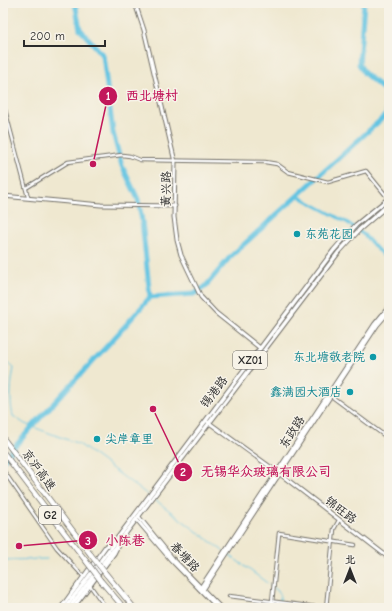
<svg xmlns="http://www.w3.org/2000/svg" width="392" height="611" viewBox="0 0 392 611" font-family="'Comic Neue','LXGW WenKai TC',sans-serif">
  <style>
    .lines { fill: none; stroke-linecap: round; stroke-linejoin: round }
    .stream { stroke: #63c4e2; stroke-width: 1 }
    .canal { stroke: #63c4e2; stroke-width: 3 }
    .river { stroke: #63c4e2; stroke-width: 5 }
    .minor-casing { stroke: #706d65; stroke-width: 4.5 }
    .tertiary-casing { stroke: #706d65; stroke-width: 5 }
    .secondary-casing { stroke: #706d65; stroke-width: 5.5 }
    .primary-casing { stroke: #706d65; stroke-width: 5.5 }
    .motorway-casing { stroke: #706d65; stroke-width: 6 }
    .minor { stroke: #fff; stroke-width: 2.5 }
    .tertiary { stroke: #fff; stroke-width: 3 }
    .secondary { stroke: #fff; stroke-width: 3.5 }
    .primary { stroke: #fff; stroke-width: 3.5 }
    .motorway { stroke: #fff; stroke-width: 4.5 }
    .motorway-bridge-casing { stroke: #706d65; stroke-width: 6; stroke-linecap: butt }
    .motorway-bridge { stroke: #fff; stroke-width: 4.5 }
    .culture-dot { fill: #0f9aa8; stroke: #f7f3e8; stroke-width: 1.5 }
    .labels { text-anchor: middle; stroke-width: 3; stroke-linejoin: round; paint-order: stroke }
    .shield { fill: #f7f3e8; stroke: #686764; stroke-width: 1 }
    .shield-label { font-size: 11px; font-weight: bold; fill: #2b2b2b }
    .street-label { font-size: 12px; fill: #2b2b2b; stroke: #f7f3e8 }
    .culture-label { font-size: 12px; fill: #0d838f; stroke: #f7f3e8; text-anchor: start }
    .leader { fill: none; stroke: #c2185b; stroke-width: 1.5 }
    .callout-dot { fill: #c2185b; stroke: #f7f3e8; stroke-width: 1.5 }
    .mark-label { font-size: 12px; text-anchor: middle; font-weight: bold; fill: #fff }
    .callout-label { font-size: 13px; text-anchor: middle; font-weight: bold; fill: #c2185b; stroke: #f7f3e8; stroke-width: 3; stroke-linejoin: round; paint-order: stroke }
  </style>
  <rect width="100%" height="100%" fill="#f7f3e8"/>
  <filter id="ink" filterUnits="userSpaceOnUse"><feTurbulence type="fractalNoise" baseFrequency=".025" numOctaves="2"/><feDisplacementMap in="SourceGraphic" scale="8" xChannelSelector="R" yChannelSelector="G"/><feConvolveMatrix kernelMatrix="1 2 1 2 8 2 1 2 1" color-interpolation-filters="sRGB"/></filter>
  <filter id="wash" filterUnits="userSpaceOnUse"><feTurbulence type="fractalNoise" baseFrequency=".012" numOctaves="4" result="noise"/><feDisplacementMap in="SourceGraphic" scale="16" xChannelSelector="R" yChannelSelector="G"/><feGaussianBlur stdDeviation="0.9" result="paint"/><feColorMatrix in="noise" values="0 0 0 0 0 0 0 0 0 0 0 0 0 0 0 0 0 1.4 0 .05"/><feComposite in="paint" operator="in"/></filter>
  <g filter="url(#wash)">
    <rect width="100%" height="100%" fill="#efe8d0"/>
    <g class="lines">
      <g class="stream">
        <path d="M3,359L14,368C11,384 9,399 13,416L25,424L79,444L148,495"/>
        <polyline points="154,499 223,551"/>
        <polyline points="228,554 278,591 280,597 280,608"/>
        <polyline points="3,560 47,559"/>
      </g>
      <polyline class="canal" points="298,196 348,223 364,235 389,262"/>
      <g class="river">
        <polyline points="75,3 80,29 103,55 113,133 122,166 138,199 142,221 150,297"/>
        <path d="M3,461C49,404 103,354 150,297L194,294L205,287L230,257L386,115L387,110L384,90L364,73L359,64L364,3"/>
      </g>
    </g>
  </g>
  <g filter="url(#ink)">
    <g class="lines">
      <g class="minor-casing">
        <g id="minor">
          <polyline points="3,102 28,197"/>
          <polyline points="26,188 68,162 122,155 130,156 140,160 265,162 277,164 288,172 328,182 366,171 388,198"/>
          <polyline points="331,396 389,439"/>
          <polyline points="3,470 57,548 84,577"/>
          <polyline points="89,584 106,608"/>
          <polyline points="229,596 325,608"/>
          <polyline points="272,602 279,533 355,545"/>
          <polyline points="326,608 334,529 339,520"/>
        </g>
      </g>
      <g class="tertiary-casing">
        <g id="tertiary">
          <polyline points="135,3 144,30 175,162 174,217 177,240 181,255 201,297 216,313 260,348"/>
          <polyline points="3,196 101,205 175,206"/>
          <polyline points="208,422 280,474 389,558"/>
          <polyline points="139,517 173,559 221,608"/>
          <polyline points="137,520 171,560 218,608"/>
        </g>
      </g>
      <g class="secondary-casing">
        <g id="secondary">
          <polyline points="200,589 375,324 389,307"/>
          <polyline points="202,591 377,325 389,311"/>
        </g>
      </g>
      <g class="primary-casing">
        <g id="primary">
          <polyline points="61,608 106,546 112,543"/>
          <polyline points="65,608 334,250 356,225 389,198"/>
          <polyline points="69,608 338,253 360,229 389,204"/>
          <polyline points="73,608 114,553 117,547"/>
        </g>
      </g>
      <g class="motorway-casing">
        <g id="motorway">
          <polyline points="3,438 91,555"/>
          <polyline points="3,452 86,561"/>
          <polyline points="106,574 134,608"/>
          <polyline points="101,581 124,608"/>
        </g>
      </g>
      <use href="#minor" class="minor"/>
      <use href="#tertiary" class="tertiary"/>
      <use href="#secondary" class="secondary"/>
      <use href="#primary" class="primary"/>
      <use href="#motorway" class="motorway"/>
      <g class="motorway-bridge-casing">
        <g id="motorway-bridge">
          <polyline points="91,555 106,574"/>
          <polyline points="86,561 101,581"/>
        </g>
      </g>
      <use href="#motorway-bridge" class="motorway-bridge"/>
    </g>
  </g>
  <g class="culture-dot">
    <circle cx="297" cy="234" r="4"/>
    <circle cx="373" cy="357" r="4"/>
    <circle cx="350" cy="392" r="4"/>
    <circle cx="97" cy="439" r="4"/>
  </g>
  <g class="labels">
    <g class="shield">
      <rect x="233" y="351" width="34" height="18" rx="3"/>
      <rect x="39" y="506" width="22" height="18" rx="3"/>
    </g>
    <g class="shield-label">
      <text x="250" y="364">XZ01</text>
      <text x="50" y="519">G2</text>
    </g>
    <g class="street-label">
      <text transform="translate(166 189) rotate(-89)" y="4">黄兴路</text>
      <text transform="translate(214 392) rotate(-53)" y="4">锡港路</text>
      <text transform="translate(292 432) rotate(-57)" y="4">东政路</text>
      <text transform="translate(39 470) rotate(54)" y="4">京沪高速</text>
      <text transform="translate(341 510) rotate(38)" y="4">锦旺路</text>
      <text transform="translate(185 557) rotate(47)" y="4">春塘路</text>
    </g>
    <g class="culture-label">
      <text x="305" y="238">东苑花园</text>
      <text x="365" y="361" text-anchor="end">东北塘敬老院</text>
      <text x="342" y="396" text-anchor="end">鑫满园大酒店</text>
      <text x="105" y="443">尖岸章里</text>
    </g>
  </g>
  <path class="leader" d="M93 164L108 96M153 409L183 472M19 546L88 540"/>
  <g class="callout-dot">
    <circle cx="93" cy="164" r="4"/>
    <circle cx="153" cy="409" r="4"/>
    <circle cx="19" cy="546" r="4"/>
    <circle cx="108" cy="96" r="10"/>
    <circle cx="183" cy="472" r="10"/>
    <circle cx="88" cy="540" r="10"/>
  </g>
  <g class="mark-label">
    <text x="108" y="100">1</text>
    <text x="183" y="476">2</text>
    <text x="88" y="545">3</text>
  </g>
  <g class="callout-label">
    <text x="152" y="100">西北塘村</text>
    <text x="266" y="476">无锡华众玻璃有限公司</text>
    <text x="125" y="545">小陈巷</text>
  </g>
  <rect width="392" height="611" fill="none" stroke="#f7f3e8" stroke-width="16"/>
  <g transform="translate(350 569)" stroke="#f7f3e8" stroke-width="3" paint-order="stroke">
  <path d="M0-3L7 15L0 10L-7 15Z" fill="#2b2b2b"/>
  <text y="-6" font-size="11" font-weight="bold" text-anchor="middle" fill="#2b2b2b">北</text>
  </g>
  <path d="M24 40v6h81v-6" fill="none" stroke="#2b2b2b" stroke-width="2"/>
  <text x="30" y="40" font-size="12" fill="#2b2b2b" stroke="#f7f3e8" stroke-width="3" paint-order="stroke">200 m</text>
</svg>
